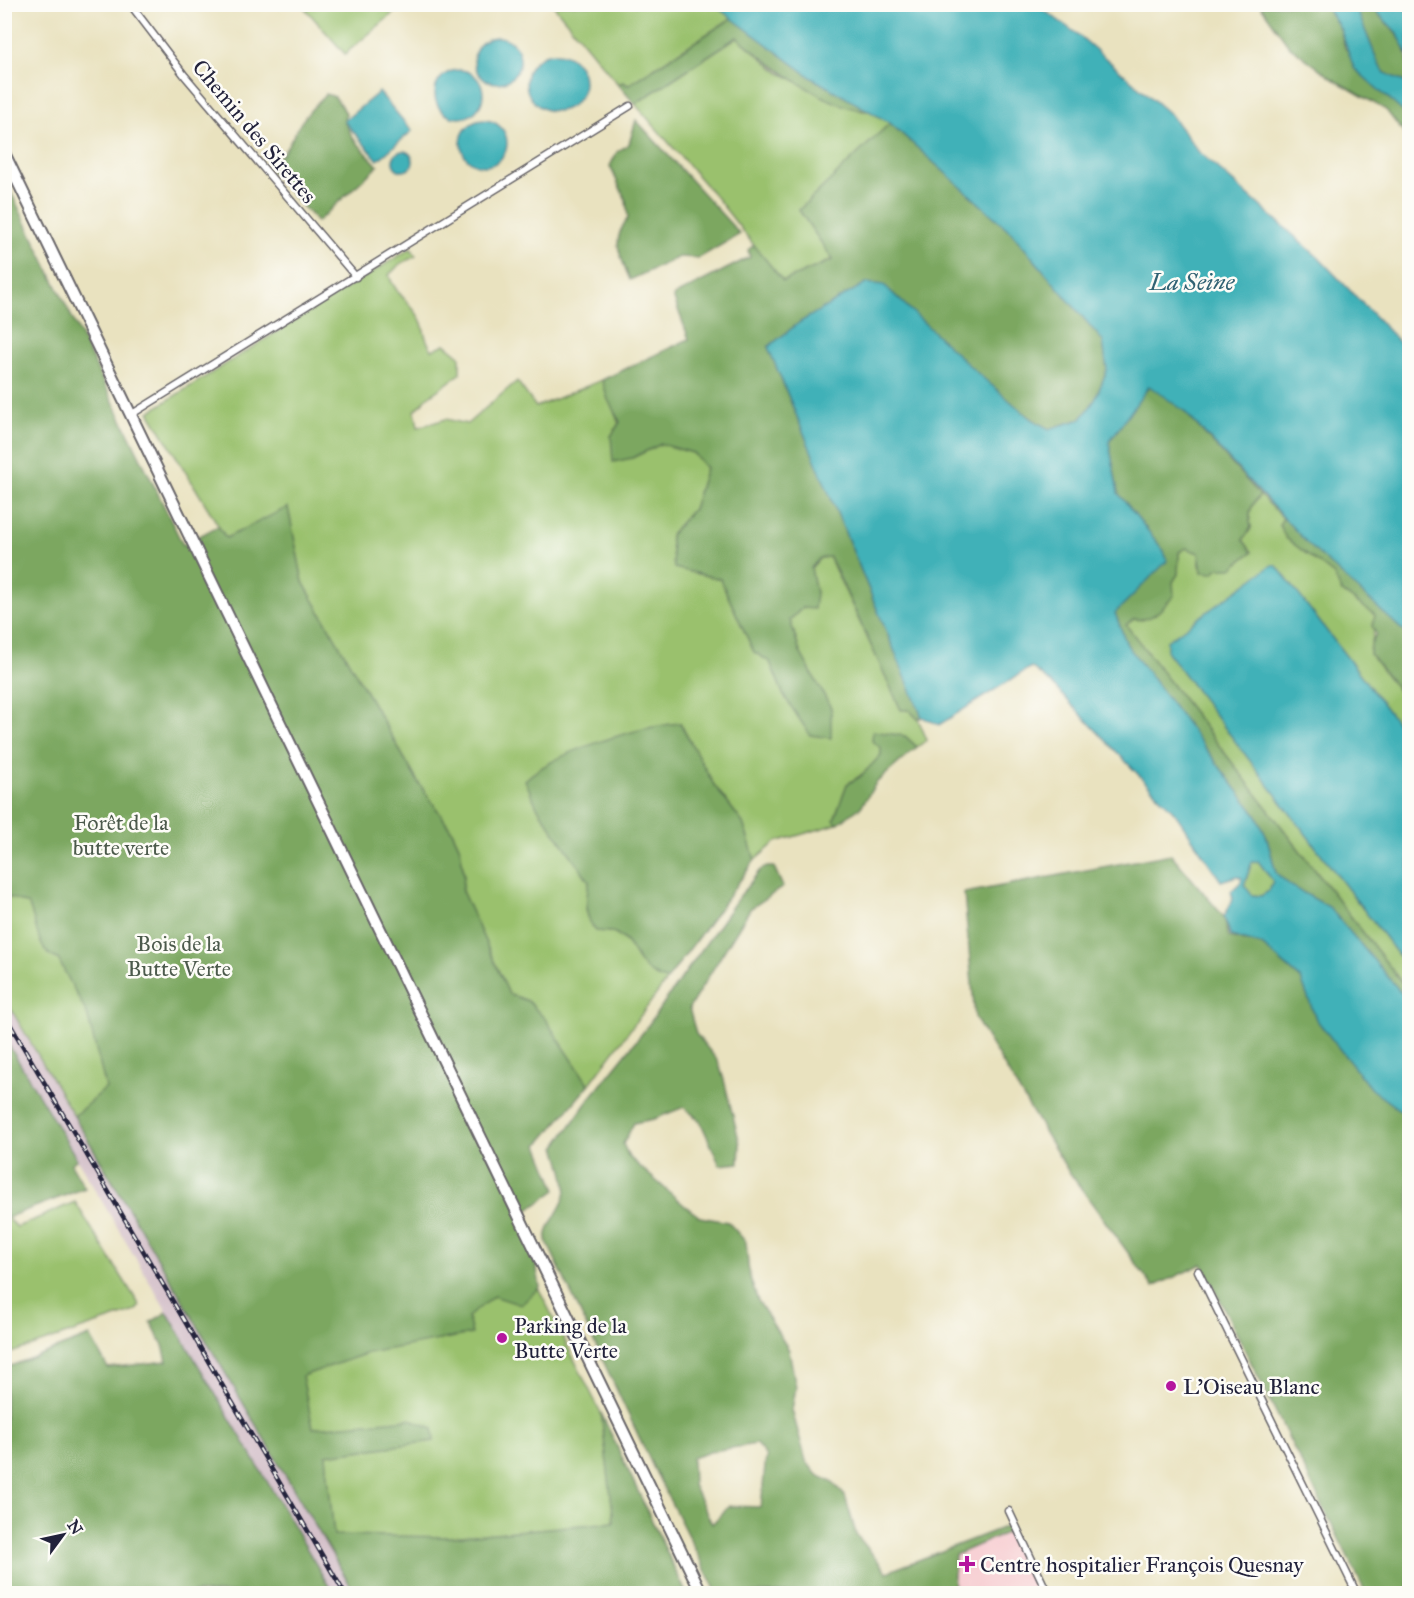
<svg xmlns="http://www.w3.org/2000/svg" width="1414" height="1598" viewBox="0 0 1414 1598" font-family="'IM FELL Great Primer',serif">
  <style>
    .built { fill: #f7cfd3 }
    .industrial { fill: #d2bdc7 }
    .green { fill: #9ac16d; stroke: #5e7254; stroke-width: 1.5 }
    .forest { fill: #7ba760; stroke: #4e644e; stroke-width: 1.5; fill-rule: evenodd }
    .water { fill: #40b1b8; stroke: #316a7a; stroke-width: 1.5; fill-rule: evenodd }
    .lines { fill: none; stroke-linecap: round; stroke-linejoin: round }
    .street-casing { stroke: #686569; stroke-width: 9 }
    .primary-casing { stroke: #686569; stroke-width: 14 }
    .street { stroke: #fff; stroke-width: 6 }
    .primary { stroke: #fff; stroke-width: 10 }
    .rail-casing { stroke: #22223b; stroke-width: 4.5 }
    .rail { stroke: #fdfcf7; stroke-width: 2; stroke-dasharray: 7; stroke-linecap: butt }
    .poi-dot { fill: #b5179e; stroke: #fdfcf7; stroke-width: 2 }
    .labels { text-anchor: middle; stroke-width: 5; stroke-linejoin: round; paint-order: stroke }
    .street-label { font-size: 22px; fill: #22223b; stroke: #fdfcf7 }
    .park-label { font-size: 22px; fill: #4c5a4c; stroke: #fdfcf7 }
    .poi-label { font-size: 22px; fill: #22223b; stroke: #fdfcf7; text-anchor: start }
    .water-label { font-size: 24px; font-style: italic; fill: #306273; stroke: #fdfcf7 }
  </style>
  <rect width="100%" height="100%" fill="#fdfcf7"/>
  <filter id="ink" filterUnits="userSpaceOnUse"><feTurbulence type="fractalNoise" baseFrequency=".0167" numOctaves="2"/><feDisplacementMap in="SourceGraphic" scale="12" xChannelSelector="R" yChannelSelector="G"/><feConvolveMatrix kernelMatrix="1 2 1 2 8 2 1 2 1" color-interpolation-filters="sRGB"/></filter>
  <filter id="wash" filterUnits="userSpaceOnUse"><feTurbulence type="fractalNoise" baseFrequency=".008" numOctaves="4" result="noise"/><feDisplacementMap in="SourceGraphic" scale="24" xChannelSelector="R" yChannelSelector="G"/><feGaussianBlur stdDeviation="1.35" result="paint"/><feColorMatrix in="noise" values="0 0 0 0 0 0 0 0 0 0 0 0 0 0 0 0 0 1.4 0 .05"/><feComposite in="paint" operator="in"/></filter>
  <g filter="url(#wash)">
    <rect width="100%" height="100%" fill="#e9e2bf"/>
    <polygon class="built" points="1007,1526 1039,1593 829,1594 932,1555"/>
    <polygon class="industrial" points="4,999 355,1593 333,1593 5,1037"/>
    <g class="green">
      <polygon points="302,5 403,5 345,54"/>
      <polygon points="553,5 714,5 732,18 628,85 623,82 618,84"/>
      <polygon points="737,37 780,73 862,111 870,111 890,123 799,210 833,259 783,282 716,197 635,104"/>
      <polygon points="4,222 601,1413 686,1593 355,1593 5,999"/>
      <path d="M411,248L416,256L400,264L389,275C394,294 415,305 422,323C425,334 425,340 432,350L445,344L460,356V374L428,397L415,411L418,427L446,419L467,424L517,381L536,407L602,380L632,458L661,444L693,453L706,468L693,509L670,535L674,568L720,579L754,652L770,661L784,696L831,708L800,652L790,620L816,593L811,568L819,558L829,557L901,709L909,710L918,719L927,740L917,747L905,736L881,748V755C872,767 860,777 847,784L835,820L837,824L776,842L755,860L743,823L714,785L680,723L580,866L589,881L586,910L596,931C601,932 610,931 615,933C639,946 633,972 667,980L589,1085L528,1001L509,994L462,891L464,876L460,848L452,831L418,782L303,582L288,508L226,538L149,412Z"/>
      <path d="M1260,495L1283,518L1279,525L1286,538L1334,575L1341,591L1375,615C1376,633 1371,639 1370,654L1409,704V738L1276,565L1167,652L1409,969V992L1126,625L1134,619L1143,620L1178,574L1179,552L1186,548L1199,553L1200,566C1228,569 1229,569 1252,552L1243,540L1251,528C1248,513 1250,506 1260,495Z"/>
      <polygon points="1258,861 1273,881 1269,891 1261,896 1252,895 1244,886 1252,862"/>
      <polygon points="75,1202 140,1306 135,1311 5,1355 4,1215 17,1227"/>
    </g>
    <g class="forest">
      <polygon points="1325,4 1340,28 1345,48 1409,117 1409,140 1386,110 1333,79 1289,46 1260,5"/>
      <path d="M1355,5H1370C1399,39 1409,36 1409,84L1385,73L1379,65Z"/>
      <path d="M732,18L812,78L870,111C826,109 770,64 737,37L635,104L618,84L623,82L628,85Z"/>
      <path d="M326,94L335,97L346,113L344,121L353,138L378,166L317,222L271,171L270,165C285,153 287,147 296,131C303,117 315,105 326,94Z"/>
      <path d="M636,120L740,234L699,258L679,257L630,280C620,254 610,242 628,218L626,201L610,166L617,152L629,144Z"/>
      <path d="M890,123L1011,232L1103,341L1107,370L1095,400L1081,419L1049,429C993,398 932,330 884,285L866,283L800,322L768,347L922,717L918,719L909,710H901L830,557L820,558L811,568L816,593L814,609L802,608L790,620L800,652L831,708V738L810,735L784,696L770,662L754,652L720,579L674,568L670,535L693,509L706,468L693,453L661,444L632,458L613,462L611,436L620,422L608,400L602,380L689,339L673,296L750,257L748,250L754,245L783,281L833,260L799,210Z"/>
      <path d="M5,180L183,545L218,526L226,538L288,507L303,582L418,782L452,831L460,848L464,876L462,891L509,994L528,1001L546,1020L589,1085L538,1145L556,1190L527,1211L540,1287L521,1305L494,1296L468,1317L472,1334L368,1353L302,1376L313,1428L410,1419L433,1428L434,1441L326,1455L334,1535L451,1537L614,1522L601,1413L686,1593H355L74,1116L106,1088L87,1014L58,959C36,953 38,923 28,904L6,896L5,890Z"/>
      <path d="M1149,385L1183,410L1260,495C1250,506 1248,513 1251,528L1243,540L1252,552L1232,568H1219L1213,573L1202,572L1199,553L1186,548L1179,552L1178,574L1173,582L1174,596C1162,608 1153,622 1134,619L1126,625L1409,992V1002L1329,907L1291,886L1276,873L1267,838L1256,815L1127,645L1115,613L1164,551L1118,493L1109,442Z"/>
      <polygon points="1283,518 1409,636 1409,704 1370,654 1371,644 1376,634 1372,626 1375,615 1341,591 1334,575 1286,538 1279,525"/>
      <path d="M680,723L714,785L743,823L755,860L667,980C633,972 639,946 615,933C610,931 601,932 596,931C582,915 587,900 589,881L537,807L525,780C556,751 638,727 680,723Z"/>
      <polygon points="873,731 905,736 917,747 876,783 861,807 837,824 834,820 847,784 860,777 881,755 881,748 872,741"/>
      <polygon points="1171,854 1224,917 1229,937 1262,945 1301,979 1316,1019 1371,1089 1409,1117 1409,1593 1366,1593 1202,1264 1153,1287 1067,1169 975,1018 964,893"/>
      <path d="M767,867H774L783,887L750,909L689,1008L696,1034L718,1061L724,1080L740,1144L739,1163L720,1165L700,1121L684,1107L654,1119L634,1123L623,1144L629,1157L684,1205L700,1217L728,1222L746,1242L749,1274L757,1299L789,1350L796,1387L792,1410L806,1461L817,1475L832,1482L845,1496L856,1534L887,1572L1007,1526L1010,1531L955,1555L953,1593H717L655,1471L546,1240C547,1221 566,1206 566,1188C566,1175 559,1159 556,1146L587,1102L644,1031L736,901L760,870ZM756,1444L766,1456L761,1507L729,1506L712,1524L693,1485L692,1458L713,1451Z"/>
      <polygon points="4,1037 77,1159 71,1164 85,1188 6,1218"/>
      <polygon points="167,1312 333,1593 5,1593 5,1368 90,1336 108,1368 167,1361 163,1345 151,1322"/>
    </g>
    <g class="water">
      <path d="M714,5H1037L1080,36L1171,115L1198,151L1318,257L1409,352V636L1309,545L1183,410L1149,386L1109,442L1118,493L1164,551L1167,561L1115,613L1127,645L1256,815L1267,838L1276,873L1291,886L1329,907L1409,1002V1117L1371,1089L1316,1019L1301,979L1262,945L1231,936L1224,917L1233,899L1231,891L1240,883L1242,878L1237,876L1221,881L1175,813L1051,683L1031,667L939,725L922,717L768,347L800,322L866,283L884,285L974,370L1031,419L1049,429L1081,419L1095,400L1107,370L1103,341L1011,232L890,123L812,78ZM1258,861L1273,881L1269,891L1261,896L1252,895L1244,885L1252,862Z"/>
      <polygon points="1325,5 1355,5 1379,65 1385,73 1409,84 1409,117 1354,68 1340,28"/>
      <polygon points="1370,5 1403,5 1409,15 1409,56 1397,33"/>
      <circle cx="497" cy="60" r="23"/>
      <circle cx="555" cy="82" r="29"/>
      <circle cx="459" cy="94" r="24"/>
      <polygon points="379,92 412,131 378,160 344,121"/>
      <circle cx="484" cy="143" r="23"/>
      <circle cx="403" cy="161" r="10"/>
      <polygon points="1272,565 1276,565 1409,738 1409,969 1167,652 1167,641"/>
    </g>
  </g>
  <g filter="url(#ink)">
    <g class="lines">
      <g class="street-casing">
        <g id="street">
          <polyline points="130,4 185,76 356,277"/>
          <polyline points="132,414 630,106"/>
          <polyline points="1198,1271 1357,1594"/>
          <polyline points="1009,1511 1048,1594"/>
        </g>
      </g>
      <g class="primary-casing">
        <polyline id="primary" points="4,153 702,1594"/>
      </g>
      <use href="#street" class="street"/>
      <use href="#primary" class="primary"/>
      <g class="rail-casing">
        <polyline id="rail" points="4,1014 345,1594"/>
      </g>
      <use href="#rail" class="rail"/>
    </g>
  </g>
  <g class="poi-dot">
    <circle cx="502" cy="1338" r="6"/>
    <circle cx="1171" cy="1386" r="6"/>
    <path d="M964 1555h6v6h6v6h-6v6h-6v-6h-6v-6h6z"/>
  </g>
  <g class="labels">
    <g class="street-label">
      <text transform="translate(255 131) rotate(50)" y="8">Chemin des Sirettes</text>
    </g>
    <g class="park-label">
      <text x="121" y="830">Forêt de la<tspan x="121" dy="25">butte verte</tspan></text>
      <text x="179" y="951">Bois de la<tspan x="179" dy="25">Butte Verte</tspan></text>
    </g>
    <g class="poi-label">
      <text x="514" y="1333">Parking de la<tspan x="514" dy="25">Butte Verte</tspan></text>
      <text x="1183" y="1394">L'Oiseau Blanc</text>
      <text x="980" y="1572">Centre hospitalier François Quesnay</text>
    </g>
    <g class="water-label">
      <text x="1192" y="290">La Seine</text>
    </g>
  </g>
  <rect width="1414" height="1598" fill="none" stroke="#fdfcf7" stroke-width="24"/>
  <g transform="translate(63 1535) rotate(57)" stroke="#fdfcf7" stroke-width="4.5" paint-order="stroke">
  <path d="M0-4.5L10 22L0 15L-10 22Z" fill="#22223b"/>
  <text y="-9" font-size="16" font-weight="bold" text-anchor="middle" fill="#22223b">N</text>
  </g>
</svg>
